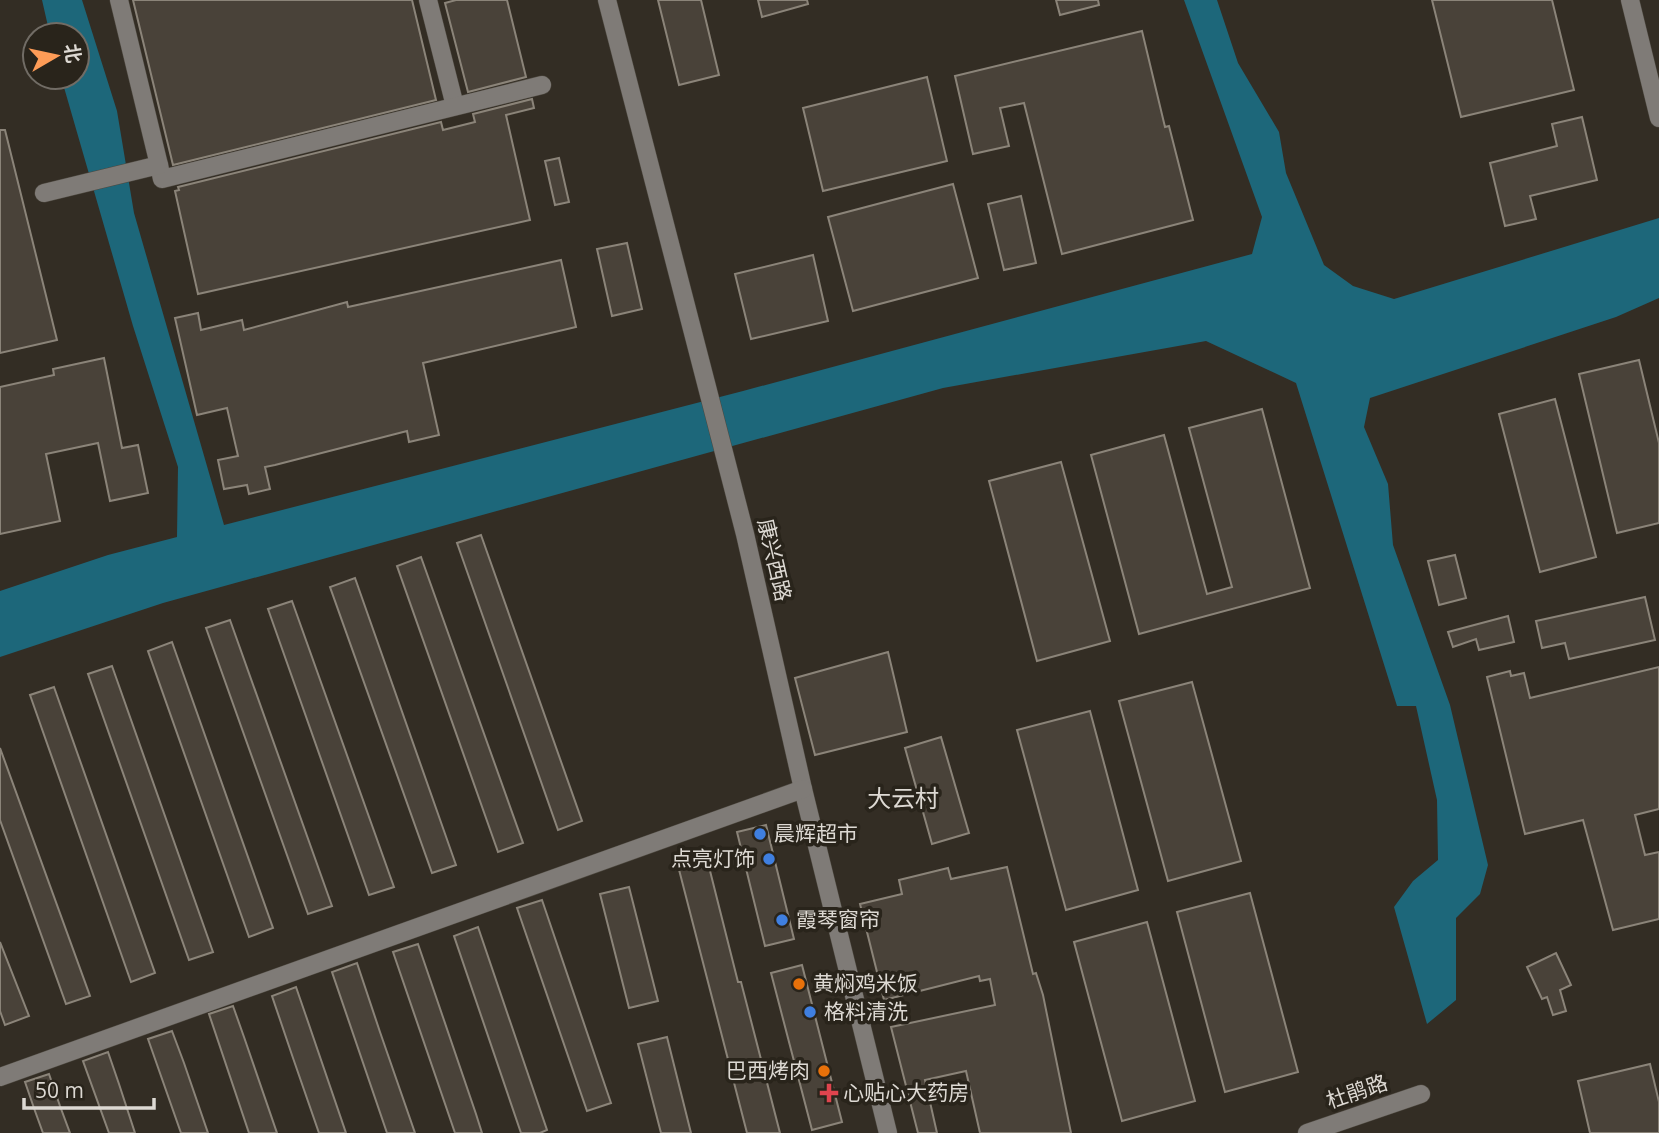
<svg xmlns="http://www.w3.org/2000/svg" width="1659" height="1133" viewBox="0 0 1659 1133" font-family="'Open Sans','Noto Sans SC',sans-serif">
  <style>
    .water { fill: #1d677a }
    .building { fill: #494239; stroke: #8b8479; stroke-width: 2 }
    .lines { fill: none; stroke-linecap: round; stroke-linejoin: round }
    .minor-casing { stroke: #4e4940; stroke-width: 19 }
    .minor { stroke: #7f7b77; stroke-width: 18 }
    .shop-dot { fill: #3f7fe0; stroke: #29241b; stroke-width: 2.5 }
    .food-dot { fill: #e8710a; stroke: #29241b; stroke-width: 2.5 }
    .health-dot { fill: #e0444e; stroke: #29241b; stroke-width: 2.5 }
    .labels { text-anchor: middle; stroke-width: 7; stroke-linejoin: round; paint-order: stroke }
    .street-label { font-size: 21px; fill: #ddd9d3; stroke: #29241b }
    .poi-label { font-size: 21px; fill: #ddd9d3; stroke: #29241b; text-anchor: start }
    .quarter-label { font-size: 24px; fill: #ddd9d3; stroke: #29241b }
  </style>
  <rect width="100%" height="100%" fill="#332d24"/>
  <polygon class="water" points="42,0 82,0 117,111 134,213 224,525 743,391 1252,254 1262,217 1184,0 1217,0 1238,63 1279,132 1286,173 1324,265 1353,286 1394,299 1659,218 1659,298 1616,317 1370,398 1364,427 1388,484 1393,545 1450,705 1488,865 1480,894 1456,918 1456,1000 1427,1024 1394,907 1413,881 1438,860 1437,800 1416,706 1397,706 1296,383 1206,341 943,388 163,603 0,657 0,591 108,555 177,537 178,467 133,326 61,77 77,77 77,35 50,35"/>
  <g class="building">
    <polygon points="133,0 412,0 436,100 173,165"/>
    <polygon points="456,0 507,0 526,77 468,92 445,3"/>
    <polygon points="658,0 701,0 719,75 679,85"/>
    <polygon points="758,0 807,0 808,4 762,17"/>
    <polygon points="1056,0 1098,0 1099,5 1060,15"/>
    <polygon points="1432,0 1552,0 1574,90 1461,117"/>
    <polygon points="1142,31 1165,127 1169,126 1193,220 1062,254 1024,103 1000,108 1009,146 973,154 955,76"/>
    <polygon points="927,77 947,161 823,191 803,108"/>
    <polygon points="532,99 534,108 506,115 530,220 198,294 175,191 179,190 178,187 441,122 443,130 475,122 473,114"/>
    <polygon points="1582,117 1597,180 1530,196 1536,219 1505,226 1490,163 1557,146 1552,124"/>
    <polygon points="0,130 5,130 57,340 0,353"/>
    <polygon points="559,158 569,202 555,205 545,161"/>
    <polygon points="953,184 978,278 853,311 828,217"/>
    <polygon points="1021,196 1036,263 1004,270 988,204"/>
    <polygon points="627,243 642,309 612,316 597,249"/>
    <polygon points="813,255 828,321 751,339 735,274"/>
    <polygon points="561,260 576,327 423,363 439,435 409,442 407,431 275,465 265,467 270,489 249,494 247,485 224,489 218,460 238,456 227,408 197,415 175,318 198,313 201,330 242,320 244,330 347,302 348,307"/>
    <polygon points="104,358 122,448 138,445 148,493 110,501 98,443 46,454 60,521 0,534 0,387 54,375 53,369"/>
    <polygon points="1639,360 1659,443 1659,523 1617,533 1579,374"/>
    <polygon points="1555,399 1596,557 1540,572 1499,414"/>
    <polygon points="1262,409 1310,588 1139,634 1091,455 1164,435 1207,594 1232,587 1189,428"/>
    <polygon points="1061,462 1110,641 1037,661 989,481"/>
    <polygon points="481,535 582,821 558,830 457,543"/>
    <polygon points="1455,555 1466,598 1439,605 1428,561"/>
    <polygon points="421,557 523,843 498,852 397,566"/>
    <polygon points="355,578 456,865 432,873 330,587"/>
    <polygon points="1645,597 1655,640 1569,659 1565,643 1542,648 1536,621"/>
    <polygon points="292,601 394,887 369,895 268,609"/>
    <polygon points="1508,616 1514,642 1479,650 1476,639 1453,647 1448,632"/>
    <polygon points="230,620 332,906 308,914 206,628"/>
    <polygon points="172,642 273,928 249,937 148,651"/>
    <polygon points="888,652 907,732 815,755 795,678"/>
    <polygon points="112,666 213,952 189,960 88,674"/>
    <polygon points="1659,667 1659,809 1635,815 1645,855 1659,852 1659,919 1613,930 1583,820 1525,834 1487,677 1510,671 1511,676 1524,673 1530,698"/>
    <polygon points="1192,682 1241,861 1168,881 1119,701"/>
    <polygon points="54,687 155,973 131,982 30,695"/>
    <polygon points="1090,711 1138,890 1066,910 1017,730"/>
    <polygon points="941,737 969,833 932,844 905,748"/>
    <polygon points="0,748 90,996 66,1004 0,820"/>
    <polygon points="766,825 794,939 765,946 737,832"/>
    <polygon points="705,851 738,982 741,982 780,1133 747,1133 676,858"/>
    <polygon points="1007,867 1033,974 1036,973 1043,995 1071,1133 980,1133 966,1071 925,1080 937,1133 918,1133 891,1027 995,1005 990,979 980,981 979,976 884,1000 860,904 902,894 899,880 948,868 951,879"/>
    <polygon points="629,887 658,1001 629,1008 600,894"/>
    <polygon points="1250,893 1298,1072 1225,1092 1177,912"/>
    <polygon points="542,900 611,1103 587,1111 517,908"/>
    <polygon points="1147,922 1195,1101 1122,1121 1074,942"/>
    <polygon points="478,927 547,1130 540,1133 521,1133 454,936"/>
    <polygon points="0,942 29,1016 5,1025 0,1011"/>
    <polygon points="418,944 476,1114 482,1133 455,1133 393,952"/>
    <polygon points="1556,953 1571,985 1560,990 1566,1011 1553,1015 1547,997 1542,999 1527,967"/>
    <polygon points="357,963 380,1032 415,1133 387,1133 332,972"/>
    <polygon points="802,965 842,1122 812,1130 771,973"/>
    <polygon points="296,987 306,1016 346,1133 319,1133 293,1058 272,996"/>
    <polygon points="233,1006 244,1037 277,1133 249,1133 209,1014"/>
    <polygon points="172,1031 184,1063 208,1133 181,1133 148,1039"/>
    <polygon points="667,1037 691,1133 661,1133 638,1044"/>
    <polygon points="108,1052 119,1084 135,1133 109,1133 83,1061"/>
    <polygon points="1650,1064 1659,1102 1659,1133 1590,1133 1578,1081"/>
    <polygon points="49,1074 60,1106 70,1133 43,1133 35,1111 25,1082"/>
  </g>
  <g class="lines">
    <g class="minor-casing">
      <g id="minor">
        <polyline points="428,0 455,106"/>
        <polyline points="607,0 745,534 803,789 888,1133"/>
        <polyline points="1630,0 1659,118"/>
        <polyline points="159,165 162,179 542,85"/>
        <polyline points="44,193 159,165 119,0"/>
        <polyline points="0,1077 803,789"/>
        <polyline points="1307,1133 1421,1094"/>
      </g>
    </g>
    <use href="#minor" class="minor"/>
  </g>
  <g class="shop-dot">
    <circle cx="760" cy="834" r="7"/>
    <circle cx="769" cy="859" r="7"/>
    <circle cx="782" cy="920" r="7"/>
    <circle cx="810" cy="1012" r="7"/>
  </g>
  <g class="food-dot">
    <circle cx="799" cy="984" r="7"/>
    <circle cx="824" cy="1071" r="7"/>
  </g>
  <path class="health-dot" d="M825.5 1082.5h7v7h7v7h-7v7h-7v-7h-7v-7h7z"/>
  <g class="labels">
    <g class="street-label">
      <text transform="translate(774 560) rotate(77)" y="7">康兴西路</text>
      <text transform="translate(1357 1092) rotate(-19)" y="7">杜鹃路</text>
    </g>
    <g class="poi-label">
      <text x="774" y="841">晨辉超市</text>
      <text x="755" y="866" text-anchor="end">点亮灯饰</text>
      <text x="796" y="927">霞琴窗帘</text>
      <text x="813" y="991">黄焖鸡米饭</text>
      <text x="824" y="1019">格料清洗</text>
      <text x="810" y="1078" text-anchor="end">巴西烤肉</text>
      <text x="843" y="1100">心贴心大药房</text>
    </g>
    <g class="quarter-label">
      <text x="903" y="807">大云村</text>
    </g>
  </g>
  <g transform="translate(56 56) rotate(81)"><circle r="33" fill="#29241b" stroke="#716c65" stroke-width="2"/>
  <path d="M0-5L12 26L0 18L-12 26Z" fill="#fe9c57"/>
  <text y="-10" font-size="19" font-weight="bold" text-anchor="middle" fill="#ddd9d3">北</text>
  </g>
  <path d="M24 1098v10h130v-10" fill="none" stroke="#ddd9d3" stroke-width="3.5"/>
  <text x="35" y="1098" font-size="21" fill="#ddd9d3" stroke="#29241b" stroke-width="5" paint-order="stroke">50 m</text>
</svg>
